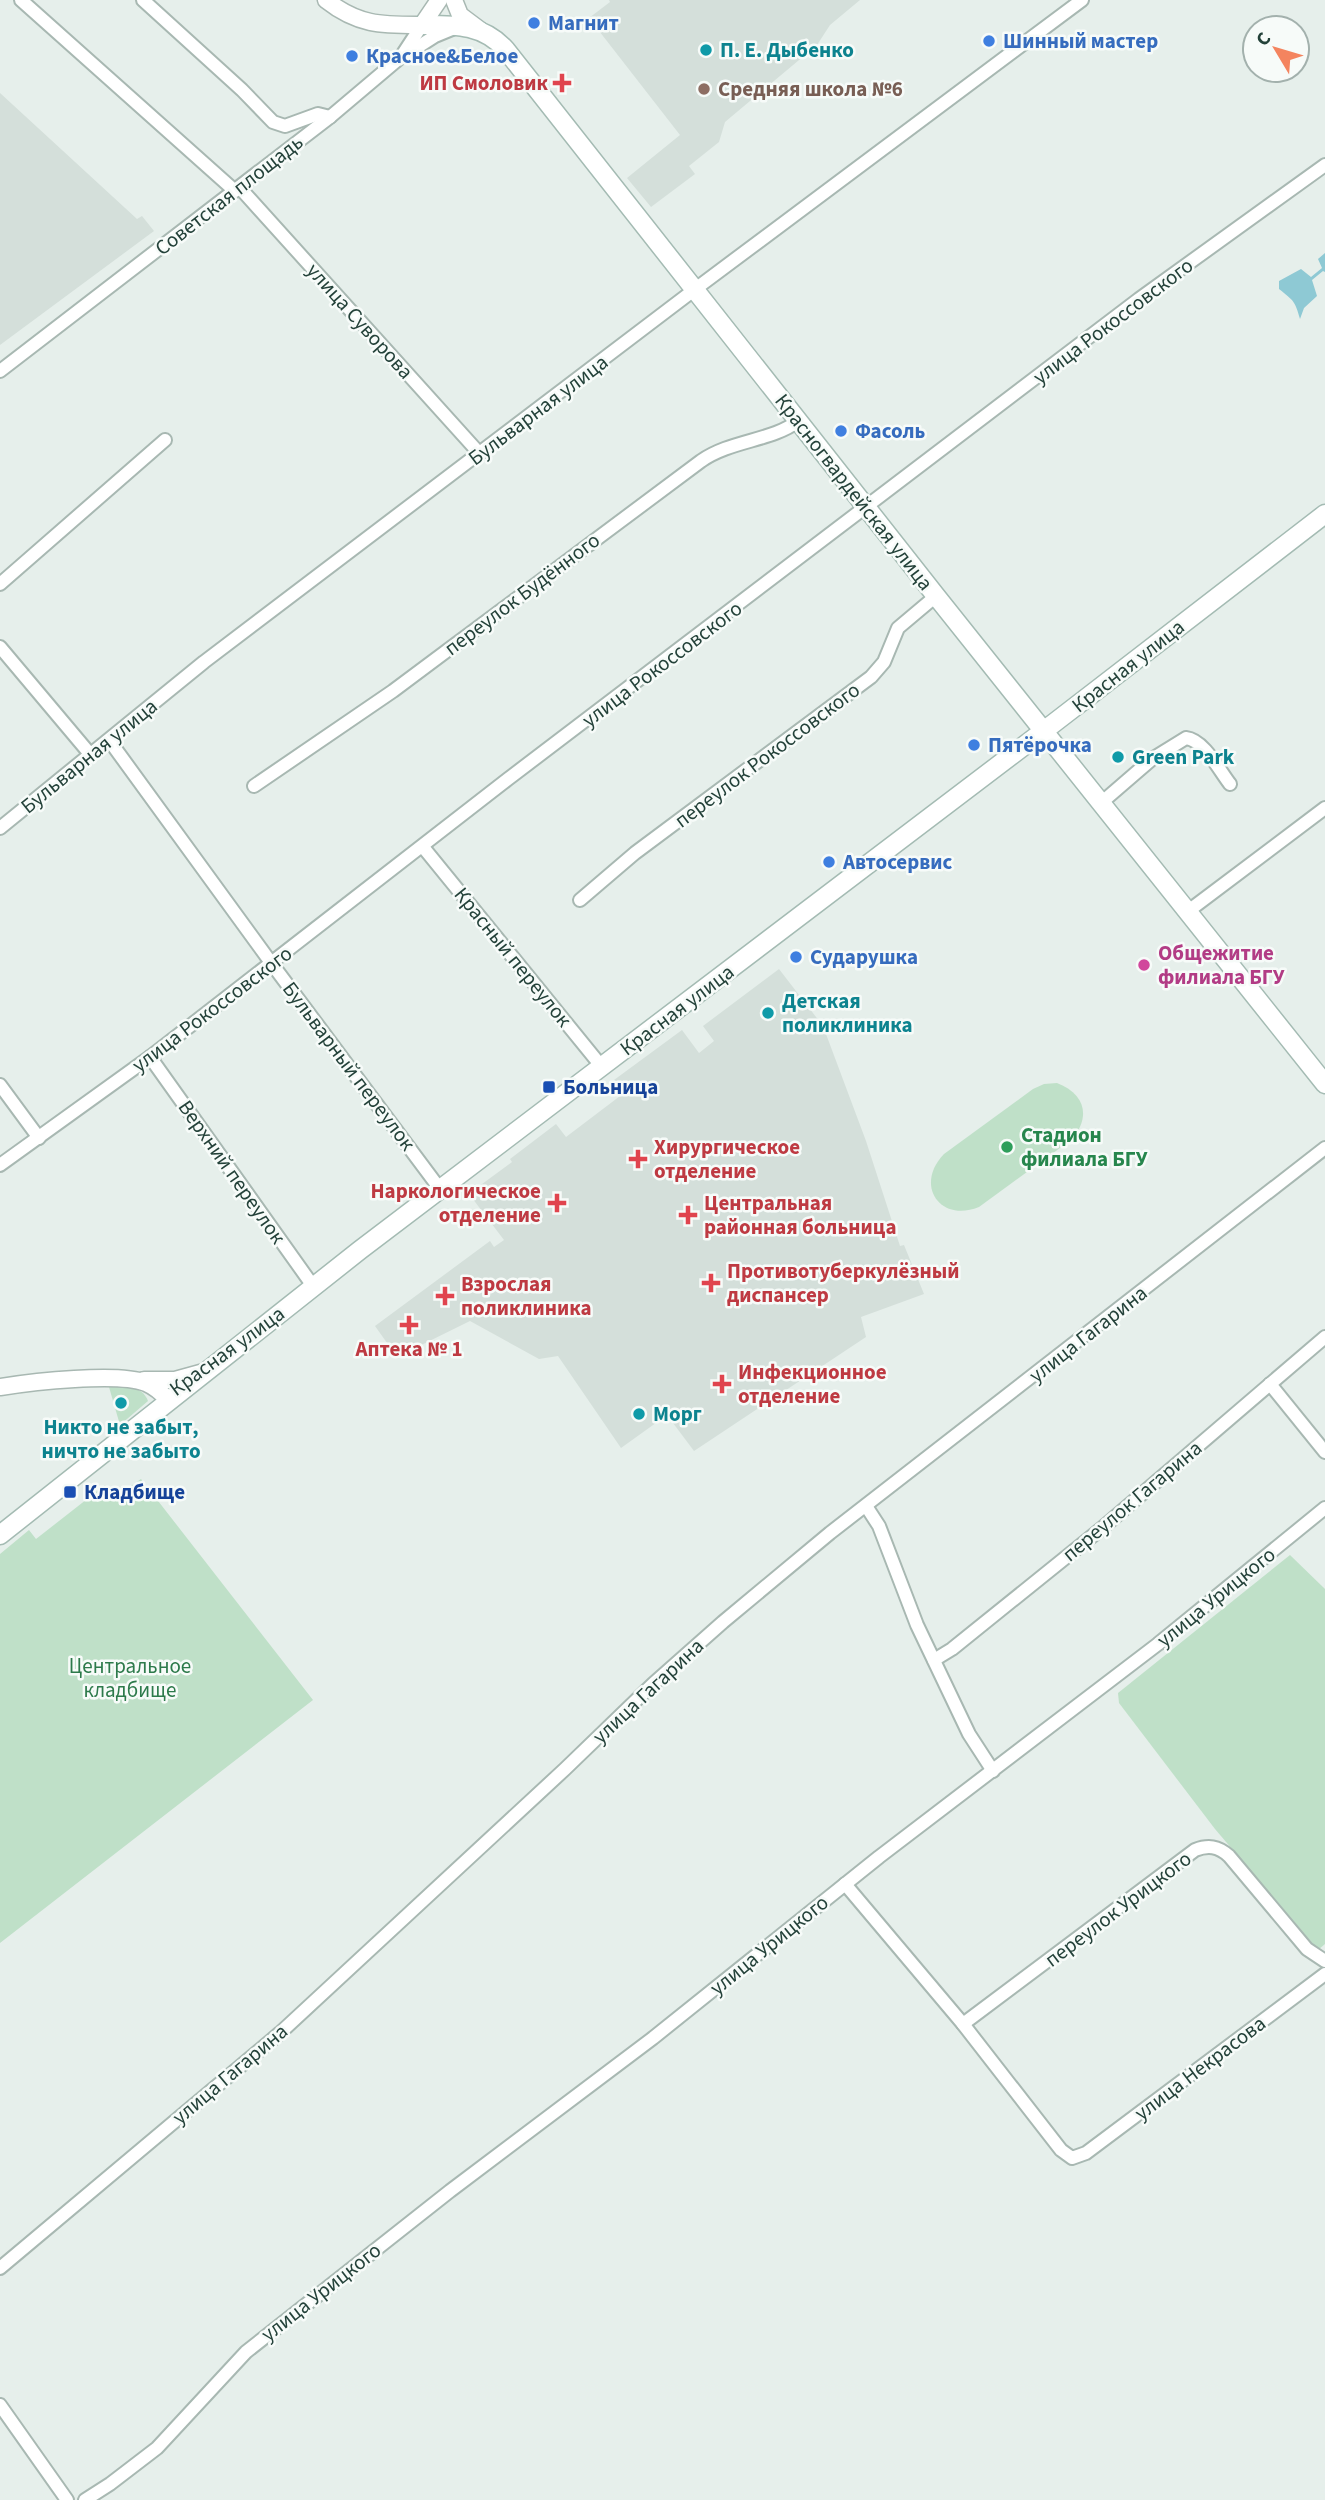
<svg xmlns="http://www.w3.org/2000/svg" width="1325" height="2500" viewBox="0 0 1325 2500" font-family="'Source Sans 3',sans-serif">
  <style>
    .built { fill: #d4dfda }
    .green { fill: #bfe0c8 }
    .water { fill: #8ec9d4 }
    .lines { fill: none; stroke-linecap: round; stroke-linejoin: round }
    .minor-casing { stroke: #a8b8b2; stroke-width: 16 }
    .tertiary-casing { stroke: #a8b8b2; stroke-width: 19 }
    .secondary-casing { stroke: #a4bbb3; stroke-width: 21 }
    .minor { stroke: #fff; stroke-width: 12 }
    .tertiary { stroke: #fff; stroke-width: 16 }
    .secondary { stroke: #fff; stroke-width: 18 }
    .shop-dot { fill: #3f7fe0; stroke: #f7fbf9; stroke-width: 2.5 }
    .culture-dot { fill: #0f9aa8; stroke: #f7fbf9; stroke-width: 2.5 }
    .health-dot { fill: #e0444e; stroke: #f7fbf9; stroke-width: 2.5 }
    .education-dot { fill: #8d6e63; stroke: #f7fbf9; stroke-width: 2.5 }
    .hotel-dot { fill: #d1479c; stroke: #f7fbf9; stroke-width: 2.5 }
    .transit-dot { fill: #1a4fb4; stroke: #f7fbf9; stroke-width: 2.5 }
    .leisure-dot { fill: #2e9e5b; stroke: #f7fbf9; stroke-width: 2.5 }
    .labels { text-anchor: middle; stroke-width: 5; stroke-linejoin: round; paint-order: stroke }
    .shop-label { font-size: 21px; font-weight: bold; fill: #366cbe; stroke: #f7fbf9; text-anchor: start }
    .culture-label { font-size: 21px; font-weight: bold; fill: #0d838f; stroke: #f7fbf9; text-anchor: start }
    .health-label { font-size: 21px; font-weight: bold; fill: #be3a42; stroke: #f7fbf9; text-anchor: start }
    .education-label { font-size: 21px; font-weight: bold; fill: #785e54; stroke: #f7fbf9; text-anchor: start }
    .street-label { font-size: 21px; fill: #24423a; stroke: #f7fbf9 }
    .hotel-label { font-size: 21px; font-weight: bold; fill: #b23c85; stroke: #f7fbf9; text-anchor: start }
    .transit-label { font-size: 21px; font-weight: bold; fill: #164399; stroke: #f7fbf9; text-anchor: start }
    .leisure-label { font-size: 21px; font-weight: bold; fill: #27864d; stroke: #f7fbf9; text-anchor: start }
    .park-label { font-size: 21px; fill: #2d7a4b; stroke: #f7fbf9 }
  </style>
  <rect width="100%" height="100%" fill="#e6efeb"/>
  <g class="built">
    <polygon points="609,0 860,0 830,25 817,45 725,122 719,142 689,166 695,174 651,207 627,178 680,135 589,18 610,2"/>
    <polygon points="0,93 137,219 142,216 154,231 0,345"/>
    <polygon points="779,969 823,1026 866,1141 900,1246 904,1245 924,1294 861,1317 866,1337 694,1451 667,1415 621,1448 558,1356 539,1359 470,1321 397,1357 375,1326 490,1241 494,1247 504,1240 466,1190 475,1184 478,1187 512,1162 510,1159 556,1124 566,1137 624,1093 614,1080 682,1030 699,1053 714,1041 703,1026"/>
  </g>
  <g class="green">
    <path d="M1057,1083C1086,1094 1091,1118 1071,1140L979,1207C940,1223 914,1185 944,1154L1033,1089L1044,1084Z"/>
    <path d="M109,1387C124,1386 142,1385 148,1401L120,1425Z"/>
    <polygon points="141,1479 313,1700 0,1943 0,1554 29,1530 36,1539 105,1485 115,1497"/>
    <polygon points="1290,1555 1325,1589 1325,1944 1318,1950 1215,1829 1119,1703 1118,1693"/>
  </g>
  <path class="water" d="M1325,253V272L1323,271L1312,280L1317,296L1304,308L1300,319C1295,301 1294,301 1279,289V281L1301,269L1311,277L1322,268L1318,259Z"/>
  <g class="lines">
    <g class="minor-casing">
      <g id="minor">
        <polyline points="21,0 235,191"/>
        <polyline points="143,0 242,90 273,122 285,126 318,114 330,117"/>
        <polyline points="407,54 435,36 452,29"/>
        <polyline points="240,188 480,454"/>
        <polyline points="0,371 330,117 401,57 422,25"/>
        <polyline points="0,584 165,440"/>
        <polyline points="0,647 90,754"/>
        <polyline points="109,740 272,964 440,1189"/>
        <path d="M254,786L393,691L701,461C731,440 772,441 798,421"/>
        <path d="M1101,803L1152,759L1186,738C1204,740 1219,770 1230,784"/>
        <polyline points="0,828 204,662 694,290 1082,0"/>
        <polyline points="423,847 602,1067"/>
        <polyline points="580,900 635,853 871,677 884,662 898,628 936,596"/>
        <polyline points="1187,912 1325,808"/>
        <polyline points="150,1057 313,1286"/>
        <polyline points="0,1085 39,1138"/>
        <polyline points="0,1165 150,1057 508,779 1139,299 1325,165"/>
        <polyline points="1270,1384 1325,1452"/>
        <polyline points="866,1506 879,1526 917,1625 969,1734 993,1771"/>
        <polyline points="934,1660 952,1649 1101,1529 1325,1337"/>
        <polyline points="845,1884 963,2024 1061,2150 1072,2158 1086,2153 1325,1974"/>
        <path d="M963,2024L1195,1850C1208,1845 1218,1846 1229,1856L1307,1949L1325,1961"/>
        <polyline points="0,2268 280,2033 565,1769 653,1684 723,1622 830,1533 1325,1148"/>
        <polyline points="0,2405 67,2500"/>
        <polyline points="85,2500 110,2484 157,2448 246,2352 450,2191 653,2038 879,1857 1158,1644 1325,1508"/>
      </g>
    </g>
    <g class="tertiary-casing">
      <g id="tertiary">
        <path d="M326,0C359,26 383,25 422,25L439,0"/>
        <polyline points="454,0 460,15 480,30"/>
        <polyline points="144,1380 175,1380 204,1372"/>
        <path d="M0,1387C32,1382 118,1372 146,1383C155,1387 162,1393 168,1400"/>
      </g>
    </g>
    <g class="secondary-casing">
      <g id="secondary">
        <path d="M422,25C455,25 483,24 506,50L936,596L1325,1084"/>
        <polyline points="0,1535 360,1250 1054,723 1325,514"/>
      </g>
    </g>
    <use href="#minor" class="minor"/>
    <use href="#tertiary" class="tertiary"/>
    <use href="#secondary" class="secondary"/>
  </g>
  <g class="shop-dot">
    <circle cx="534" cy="23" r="7"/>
    <circle cx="989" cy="41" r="7"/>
    <circle cx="352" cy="56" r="7"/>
    <circle cx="841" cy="431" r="7"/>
    <circle cx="974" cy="745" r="7"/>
    <circle cx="829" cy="862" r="7"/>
    <circle cx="796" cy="957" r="7"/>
  </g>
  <g class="culture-dot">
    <circle cx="706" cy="50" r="7"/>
    <circle cx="1118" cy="757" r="7"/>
    <circle cx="768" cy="1013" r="7"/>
    <circle cx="121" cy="1403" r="7"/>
    <circle cx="639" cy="1414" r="7"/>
  </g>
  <g class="health-dot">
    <path d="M558.5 72.5h7v7h7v7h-7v7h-7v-7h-7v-7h7z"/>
    <path d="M634.5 1148.5h7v7h7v7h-7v7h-7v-7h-7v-7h7z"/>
    <path d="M553.5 1192.5h7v7h7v7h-7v7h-7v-7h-7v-7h7z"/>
    <path d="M684.5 1204.5h7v7h7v7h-7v7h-7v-7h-7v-7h7z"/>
    <path d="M707.5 1272.5h7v7h7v7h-7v7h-7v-7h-7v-7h7z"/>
    <path d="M441.5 1285.5h7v7h7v7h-7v7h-7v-7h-7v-7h7z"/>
    <path d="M405.5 1314.5h7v7h7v7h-7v7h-7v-7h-7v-7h7z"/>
    <path d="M718.5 1373.5h7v7h7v7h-7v7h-7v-7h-7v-7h7z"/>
  </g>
  <circle class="education-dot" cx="704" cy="89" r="7"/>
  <circle class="hotel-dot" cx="1144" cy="965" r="7"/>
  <g class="transit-dot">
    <rect x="542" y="1080" width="14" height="14" rx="3.5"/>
    <rect x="63" y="1485" width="14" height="14" rx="3.5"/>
  </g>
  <circle class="leisure-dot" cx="1007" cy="1147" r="7"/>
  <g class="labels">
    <g class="shop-label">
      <text x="548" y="30">Магнит</text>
      <text x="1003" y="48">Шинный мастер</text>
      <text x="366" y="63">Красное&amp;Белое</text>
      <text x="855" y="438">Фасоль</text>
      <text x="988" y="752">Пятёрочка</text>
      <text x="843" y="869">Автосервис</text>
      <text x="810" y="964">Сударушка</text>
    </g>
    <g class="culture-label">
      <text x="720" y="57">П. Е. Дыбенко</text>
      <text x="1132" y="764">Green Park</text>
      <text x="782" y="1008">Детская<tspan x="782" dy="24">поликлиника</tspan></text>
      <text x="653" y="1421">Морг</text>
      <text x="121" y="1434" text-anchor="middle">Никто не забыт,<tspan x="121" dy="24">ничто не забыто</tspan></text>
    </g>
    <g class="health-label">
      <text x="548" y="90" text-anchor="end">ИП Смоловик</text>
      <text x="654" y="1154">Хирургическое<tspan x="654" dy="24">отделение</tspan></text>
      <text x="541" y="1198" text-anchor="end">Наркологическое<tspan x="541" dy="24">отделение</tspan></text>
      <text x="704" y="1210">Центральная<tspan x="704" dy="24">районная больница</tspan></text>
      <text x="727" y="1278">Противотуберкулёзный<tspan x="727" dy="24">диспансер</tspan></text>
      <text x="461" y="1291">Взрослая<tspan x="461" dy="24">поликлиника</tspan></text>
      <text x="409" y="1356" text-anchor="middle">Аптека № 1</text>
      <text x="738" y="1379">Инфекционное<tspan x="738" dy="24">отделение</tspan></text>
    </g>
    <g class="education-label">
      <text x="718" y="96">Средняя школа №6</text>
    </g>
    <g class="street-label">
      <text transform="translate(229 195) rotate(-38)" y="7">Советская площадь</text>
      <text transform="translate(360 321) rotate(48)" y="7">улица Суворова</text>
      <text transform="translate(1113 321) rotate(-37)" y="7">улица Рокоссовского</text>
      <text transform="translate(538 410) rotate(-37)" y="7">Бульварная улица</text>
      <text transform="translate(854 492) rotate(52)" y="7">Красногвардейская улица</text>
      <text transform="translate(522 594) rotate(-37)" y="7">переулок Будённого</text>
      <text transform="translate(662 664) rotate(-37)" y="7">улица Рокоссовского</text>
      <text transform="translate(1128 666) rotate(-38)" y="7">Красная улица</text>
      <text transform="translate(767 755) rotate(-37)" y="7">переулок Рокоссовского</text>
      <text transform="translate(89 756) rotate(-39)" y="7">Бульварная улица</text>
      <text transform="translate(513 957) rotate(51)" y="7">Красный переулок</text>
      <text transform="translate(212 1009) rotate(-37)" y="7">улица Рокоссовского</text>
      <text transform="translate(677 1010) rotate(-37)" y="7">Красная улица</text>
      <text transform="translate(349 1066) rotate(53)" y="7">Бульварный переулок</text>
      <text transform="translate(232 1172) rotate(55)" y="7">Верхний переулок</text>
      <text transform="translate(1088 1334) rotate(-38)" y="7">улица Гагарина</text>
      <text transform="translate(227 1351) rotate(-36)" y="7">Красная улица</text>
      <text transform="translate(1132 1501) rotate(-40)" y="7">переулок Гагарина</text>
      <text transform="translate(1216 1597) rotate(-39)" y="7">улица Урицкого</text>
      <text transform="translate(648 1691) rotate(-43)" y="7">улица Гагарина</text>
      <text transform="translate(1118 1909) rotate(-37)" y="7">переулок Урицкого</text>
      <text transform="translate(769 1945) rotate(-39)" y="7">улица Урицкого</text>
      <text transform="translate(1200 2068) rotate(-37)" y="7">улица Некрасова</text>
      <text transform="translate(230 2074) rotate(-40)" y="7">улица Гагарина</text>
      <text transform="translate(321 2292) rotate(-38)" y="7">улица Урицкого</text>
    </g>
    <g class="hotel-label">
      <text x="1158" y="960">Общежитие<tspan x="1158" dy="24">филиала БГУ</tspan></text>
    </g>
    <g class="transit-label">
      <text x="563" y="1094">Больница</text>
      <text x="84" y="1499">Кладбище</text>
    </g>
    <g class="leisure-label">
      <text x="1021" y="1142">Стадион<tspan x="1021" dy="24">филиала БГУ</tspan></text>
    </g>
    <g class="park-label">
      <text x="130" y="1673">Центральное<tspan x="130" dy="24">кладбище</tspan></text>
    </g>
  </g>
  <g transform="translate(1276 49) rotate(308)"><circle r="33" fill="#f7fbf9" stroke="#a3b1ad" stroke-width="2"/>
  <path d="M0-5L12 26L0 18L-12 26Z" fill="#f4845f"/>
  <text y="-10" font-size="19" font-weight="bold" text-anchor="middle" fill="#24423a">С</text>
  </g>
</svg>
